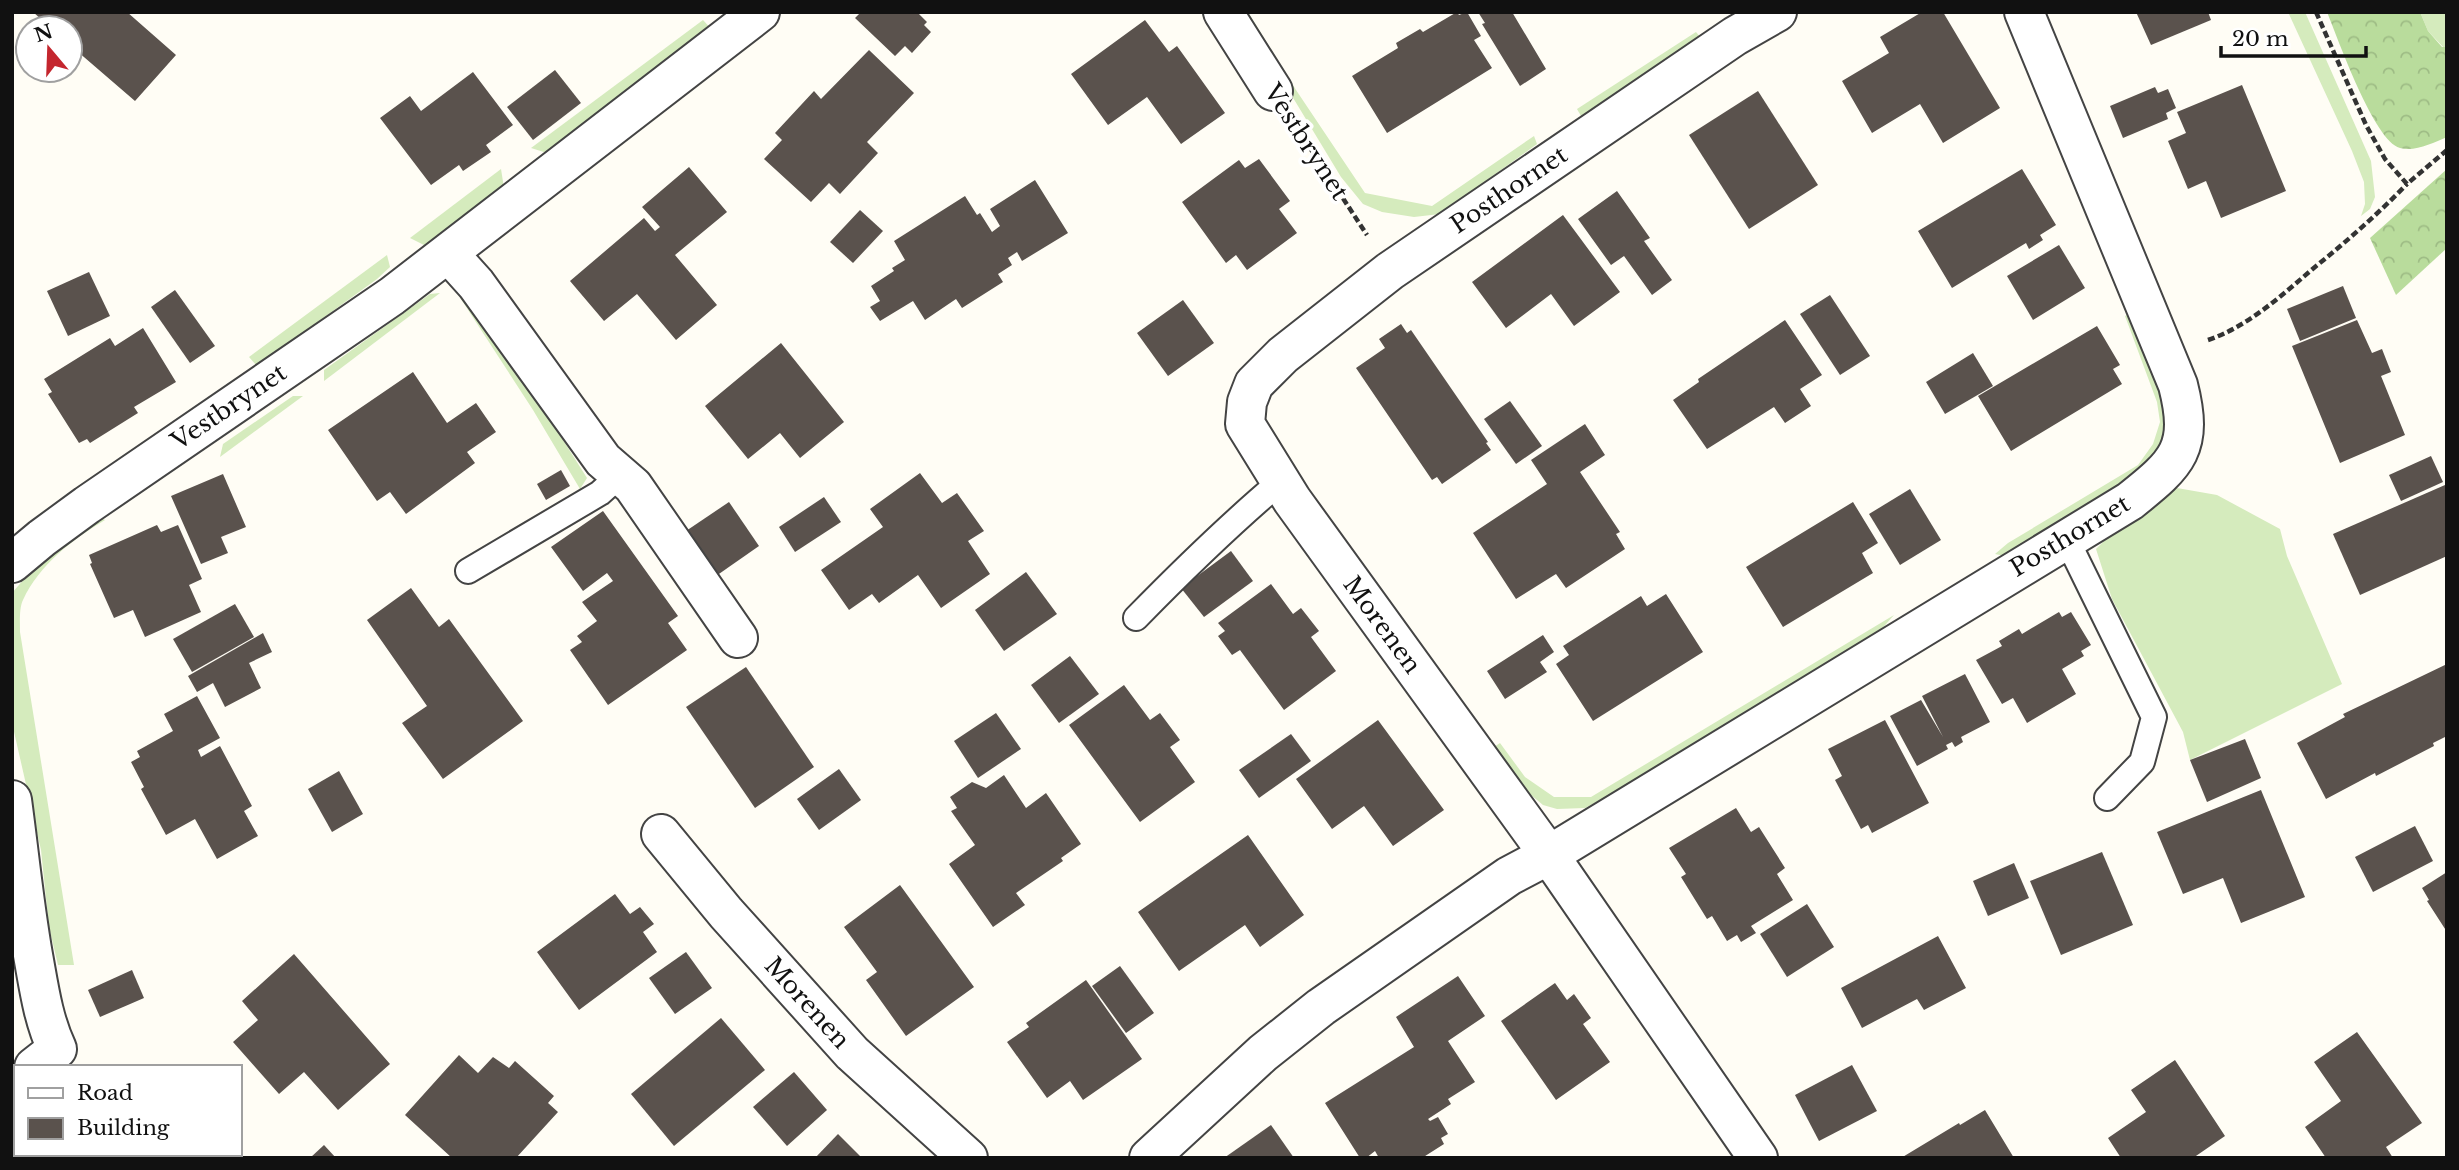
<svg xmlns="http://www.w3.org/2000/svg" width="2459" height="1170" viewBox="0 0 2459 1170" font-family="'Libre Baskerville',serif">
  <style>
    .grass { fill: #d5ebbd }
    .forest { fill: url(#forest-crowns) }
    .building { fill: #5a524d }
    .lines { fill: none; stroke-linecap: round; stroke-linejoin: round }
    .service-casing { stroke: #444; stroke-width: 28 }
    .minor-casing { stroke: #444; stroke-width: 42 }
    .path { stroke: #333; stroke-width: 4.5; stroke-dasharray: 7 3.5; stroke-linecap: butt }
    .service { stroke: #fff; stroke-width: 24 }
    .minor { stroke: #fff; stroke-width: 38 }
    .labels { text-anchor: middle; stroke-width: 7; stroke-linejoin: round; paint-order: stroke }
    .street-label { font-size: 24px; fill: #111; stroke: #fff }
  </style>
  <defs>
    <pattern id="forest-crowns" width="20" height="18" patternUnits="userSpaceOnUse" patternTransform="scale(1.75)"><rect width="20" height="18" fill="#b9dc9c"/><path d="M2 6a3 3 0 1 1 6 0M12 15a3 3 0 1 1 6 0" fill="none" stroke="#9ebc85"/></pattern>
  </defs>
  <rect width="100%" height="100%" fill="#fffdf5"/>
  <g class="grass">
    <polygon points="1241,12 1248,12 1296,90 1365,193 1432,206 1534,136 1537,144 1440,214 1414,217 1382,212 1363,204 1341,177"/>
    <polygon points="2288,12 2305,12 2371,161 2375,197 2370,209 2361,216 2365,204 2364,182 2352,151"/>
    <polygon points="2420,12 2447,12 2447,47 2443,47 2428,31"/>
    <polygon points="703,20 713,31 547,153 531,148"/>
    <polygon points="1696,32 1700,37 1581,116 1577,109"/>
    <polygon points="501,169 504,188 426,246 410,238"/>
    <polygon points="387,255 390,267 377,279 257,366 249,357"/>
    <polygon points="440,293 324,381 324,370 430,294"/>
    <polygon points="459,296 486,318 587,478 580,489 533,410"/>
    <polygon points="2131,313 2160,387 2169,415 2163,449 2134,477 2005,556 1995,554 2008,543 2138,465 2153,444 2160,422 2157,402 2125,316"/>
    <polygon points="293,396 303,396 220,457 223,444"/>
    <polygon points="2177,488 2217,495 2280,529 2287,556 2342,684 2190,760 2183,732 2112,599 2096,549 2113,532"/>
    <path d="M101,518L105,520C73,539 39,565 23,600C19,608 20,622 20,632L74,965H58L49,927L41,850L12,723V593L38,563Z"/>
    <polygon points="1894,615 1879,632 1640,779 1585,808 1557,809 1543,805 1525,790 1494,747 1500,743 1525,777 1554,797 1591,797"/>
  </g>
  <g class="forest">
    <path d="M2327,12H2420L2428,31L2442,47H2447V137C2433,143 2415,152 2400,148C2374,141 2338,39 2327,12Z"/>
    <polygon points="2447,169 2447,248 2396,295 2370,238"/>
  </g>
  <g class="building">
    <polygon points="33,12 127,12 176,55 135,101 70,45 70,28 51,28"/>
    <polygon points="861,12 917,12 927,22 924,25 931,32 912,53 905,46 895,56 855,18"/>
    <polygon points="1457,12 1459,15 1467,12 1481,36 1474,40 1492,68 1387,133 1352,76 1398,48 1396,43 1420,29 1423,32"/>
    <polygon points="1478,12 1512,12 1546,69 1520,86 1482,24 1485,23"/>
    <polygon points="1922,12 1943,12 2000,108 1943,143 1920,104 1872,133 1842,81 1889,53 1880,37"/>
    <polygon points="2136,12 2208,12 2211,20 2151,45"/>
    <polygon points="1145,20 1169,52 1177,46 1225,113 1181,144 1147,97 1108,125 1071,74"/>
    <polygon points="869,50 914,93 867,142 878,153 840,194 829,183 811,202 764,159 782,140 775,133 814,91 821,99"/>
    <polygon points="555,70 581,103 533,140 507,107"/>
    <polygon points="473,72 513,125 486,145 491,152 463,171 459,165 431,185 380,118 410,96 421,111"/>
    <polygon points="2242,85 2286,191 2221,218 2206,181 2188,189 2168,141 2186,133 2177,112"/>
    <polygon points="2155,87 2158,93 2168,89 2176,108 2166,113 2168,119 2123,138 2110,106"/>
    <polygon points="1758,91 1818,185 1749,229 1689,135"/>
    <polygon points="1259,159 1290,201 1279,209 1297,233 1247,270 1236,255 1226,263 1182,202 1239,160 1245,168"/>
    <polygon points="689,167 727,212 675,255 717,305 676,340 637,294 604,321 570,281 644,218 655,231 660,227 642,207"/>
    <polygon points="2022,169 2056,225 2040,235 2043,240 2029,249 2026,243 1952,288 1918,231"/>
    <polygon points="1035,180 1068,233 1022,261 1017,252 1008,258 1012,265 998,274 1003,282 962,308 956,299 925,320 913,301 880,321 870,307 880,301 871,286 894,271 892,268 905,260 894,241 965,196 977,215 980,213 992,232 1000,226 990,209"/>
    <polygon points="1617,191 1650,238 1644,241 1672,280 1652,295 1624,256 1611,265 1578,219"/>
    <polygon points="860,210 883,231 853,263 830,242"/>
    <polygon points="1563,215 1620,292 1574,326 1551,294 1506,328 1472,282"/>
    <polygon points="2059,245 2085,288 2033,320 2007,276"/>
    <polygon points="89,272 110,316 68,336 47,291"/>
    <polygon points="2343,286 2356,318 2300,341 2287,309"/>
    <polygon points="175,290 215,346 190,363 151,307"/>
    <polygon points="1830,295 1870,356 1840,375 1800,314"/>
    <polygon points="1183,300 1214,343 1168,376 1137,333"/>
    <polygon points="1785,320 1822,375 1800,389 1811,406 1785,423 1774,407 1707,449 1673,400 1699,382 1698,379"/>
    <polygon points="2357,320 2372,353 2382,349 2391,372 2381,376 2405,435 2340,463 2292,346"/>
    <polygon points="1401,324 1407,333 1411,330 1488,442 1486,443 1491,450 1442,484 1437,477 1432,480 1356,368 1385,348 1379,339"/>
    <polygon points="2097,326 2120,365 2113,369 2122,384 2011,451 1978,396"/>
    <polygon points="143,328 176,382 134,407 138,413 90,443 87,439 79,443 48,394 52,392 44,379 110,338 115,346"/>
    <polygon points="781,343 844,422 800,458 780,433 748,459 705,406"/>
    <polygon points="1973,353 1993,386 1945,414 1926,382"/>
    <polygon points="413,372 447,423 476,403 496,432 467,452 475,463 406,514 390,492 377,501 328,430"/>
    <polygon points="1510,401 1542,446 1516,464 1484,419"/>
    <polygon points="1585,424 1605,455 1580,472 1620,532 1616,534 1625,549 1566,588 1556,574 1516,599 1473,533 1547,484 1531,460"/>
    <polygon points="2431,456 2443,482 2401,501 2389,475"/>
    <polygon points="561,470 570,486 546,500 537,484"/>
    <polygon points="920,473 942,503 957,493 984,531 968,541 990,574 941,608 918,575 879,603 872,594 849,610 821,570 883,527 870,509"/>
    <polygon points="223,474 246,527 221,537 228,553 201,564 171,496"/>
    <polygon points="2445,485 2447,489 2447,556 2360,595 2333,534"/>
    <polygon points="1910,489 1941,540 1900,565 1869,514"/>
    <polygon points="824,497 841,522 795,552 779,527"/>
    <polygon points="729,502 759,546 716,576 686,531"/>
    <polygon points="1853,502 1878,543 1862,553 1873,573 1783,627 1746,567"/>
    <polygon points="603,511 678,616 668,623 687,650 608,705 570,650 582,642 577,636 597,621 582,602 613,581 607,573 583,591 551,547"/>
    <polygon points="157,525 161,532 178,525 202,579 189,585 201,612 145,637 133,610 114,618 90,564 92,563 89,555"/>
    <polygon points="1231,551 1253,581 1204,617 1181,588"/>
    <polygon points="1026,572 1057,614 1004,651 975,610"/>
    <polygon points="1271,584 1293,614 1301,608 1319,631 1311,637 1336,671 1284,710 1240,650 1232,655 1218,636 1225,631 1218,623"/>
    <polygon points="411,588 439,627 449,619 523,721 443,779 402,723 427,706 367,620"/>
    <polygon points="1666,594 1703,652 1593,721 1556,664 1569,655 1563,646 1641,596 1647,606"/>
    <polygon points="235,604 254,637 192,672 173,639"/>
    <polygon points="2059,612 2062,617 2071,612 2091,645 2081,651 2084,656 2062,669 2076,694 2027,723 2013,698 2002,704 1976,660 2002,646 1999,641 2019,629 2022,634"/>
    <polygon points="263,633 272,652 249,663 261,688 225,707 213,683 197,692 188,676"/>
    <polygon points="1543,635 1554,652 1540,662 1547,672 1505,699 1487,671"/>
    <polygon points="1070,656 1099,694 1059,723 1031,685"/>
    <polygon points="2447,664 2447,736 2433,743 2434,746 2376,776 2375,773 2326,799 2297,743 2345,717 2343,714"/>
    <polygon points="746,667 814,767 755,808 686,707"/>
    <polygon points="1965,674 1990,722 1961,737 1963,742 1955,747 1952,742 1946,745 1948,749 1917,766 1890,716 1921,700 1943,737 1922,696"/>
    <polygon points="1124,685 1150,720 1160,713 1180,740 1170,747 1195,782 1140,822 1069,725"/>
    <polygon points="197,696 220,738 198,750 201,757 220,746 252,806 244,811 258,836 217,859 195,819 166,835 141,789 144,787 131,762 140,757 137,751 173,731 164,714"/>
    <polygon points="996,713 1021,749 978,778 954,741"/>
    <polygon points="1378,720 1444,810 1393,846 1364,806 1332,829 1296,779"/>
    <polygon points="1885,720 1929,803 1872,833 1868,825 1861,829 1835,780 1842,776 1828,749"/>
    <polygon points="1291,734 1311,761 1259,798 1239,770"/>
    <polygon points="2245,739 2261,778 2207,802 2190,760"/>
    <polygon points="839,769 861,800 819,830 797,799"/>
    <polygon points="339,771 363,814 332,832 308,789"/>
    <polygon points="1004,775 1026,808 1046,793 1081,844 1061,858 1063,861 1016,893 1025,905 993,927 949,864 975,845 951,811 957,808 950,797 972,782 986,788"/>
    <polygon points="2261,790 2305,897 2241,923 2223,878 2183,894 2157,832"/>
    <polygon points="1736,808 1751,832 1759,827 1785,868 1777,874 1793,900 1751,926 1756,933 1741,942 1737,935 1727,941 1712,916 1707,919 1681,877 1686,874 1669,848"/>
    <polygon points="2415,826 2433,861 2373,892 2355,857"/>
    <polygon points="1248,835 1304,915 1260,947 1245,925 1179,971 1138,912"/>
    <polygon points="2102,852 2133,925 2061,955 2030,881"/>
    <polygon points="2014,863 2029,898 1988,916 1973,881"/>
    <polygon points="2447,872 2447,932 2427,901 2429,900 2422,888"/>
    <polygon points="900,885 974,987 906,1036 866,980 877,972 844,927"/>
    <polygon points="615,894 630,914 640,907 654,924 643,932 657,952 579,1010 537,952"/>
    <polygon points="1807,904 1834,947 1787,977 1760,934"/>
    <polygon points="1938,936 1966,988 1924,1010 1917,999 1862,1028 1841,988"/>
    <polygon points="686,952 712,988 675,1014 649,978"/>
    <polygon points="294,954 390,1064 338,1110 304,1072 279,1094 233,1042 258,1020 242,1001"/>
    <polygon points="1120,966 1154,1013 1126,1033 1092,986"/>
    <polygon points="132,970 144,998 100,1017 88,990"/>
    <polygon points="1458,976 1485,1016 1448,1041 1475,1082 1448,1099 1451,1104 1428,1119 1430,1121 1438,1117 1448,1134 1441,1138 1444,1144 1422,1158 1379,1158 1375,1151 1366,1158 1360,1158 1325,1103 1414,1047 1396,1017"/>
    <polygon points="1086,980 1142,1059 1083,1100 1070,1081 1047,1098 1007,1042 1029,1027 1026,1023"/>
    <polygon points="1555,983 1567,1000 1574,994 1591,1018 1583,1024 1610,1062 1556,1100 1501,1021"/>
    <polygon points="721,1018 765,1070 674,1146 631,1094"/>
    <polygon points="2357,1032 2422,1123 2386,1147 2393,1158 2326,1158 2305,1127 2341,1101 2314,1062"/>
    <polygon points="459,1055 478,1073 493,1057 509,1068 515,1061 554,1096 548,1103 558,1112 516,1158 452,1158 405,1115"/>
    <polygon points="2175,1060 2225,1136 2193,1158 2121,1158 2108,1138 2146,1112 2131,1090"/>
    <polygon points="1852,1065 1877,1111 1819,1141 1795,1095"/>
    <polygon points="794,1072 827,1110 787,1146 753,1107"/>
    <polygon points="1985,1110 2014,1158 1901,1158 1959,1123 1960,1125"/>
    <polygon points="1271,1125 1294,1158 1224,1158"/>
    <polygon points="838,1134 862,1158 815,1158"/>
    <polygon points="324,1145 336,1158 310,1158"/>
  </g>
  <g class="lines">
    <g class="service-casing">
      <g id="service">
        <polyline points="2066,538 2154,717 2142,762 2107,798"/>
        <polyline points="468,571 600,493 620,475"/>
        <path d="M1136,618C1182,571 1229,525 1280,482"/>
      </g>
    </g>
    <g class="minor-casing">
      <g id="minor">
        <polyline points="1223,12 1273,91"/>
        <path d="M1777,12L1735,36L1390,271L1283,355L1254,384L1247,402L1245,424L1292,500L1549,855L2130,501C2178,463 2194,448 2178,385L2024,12"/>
        <polyline points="449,254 476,284 603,460 633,486 738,638"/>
        <polyline points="12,563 42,538 87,505 392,296 760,12"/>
        <path d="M12,800C19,851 24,904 33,955C39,988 43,1019 57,1049L34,1067"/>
        <polyline points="661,834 726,913 852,1053 968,1158"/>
        <polyline points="12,1094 16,1089"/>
        <polyline points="158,1154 162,1158"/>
        <polyline points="1149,1158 1263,1053 1321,1007 1509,876 1549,855 1758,1158"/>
      </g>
    </g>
    <g class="path">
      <polyline points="2316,12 2366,125 2385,159 2407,184 2447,150"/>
      <polyline points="1297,128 1367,235"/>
      <path d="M2208,340C2249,326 2282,295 2315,267C2347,241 2378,214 2407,184"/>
    </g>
    <use href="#service" class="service"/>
    <use href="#minor" class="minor"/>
  </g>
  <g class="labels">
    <g class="street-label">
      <text transform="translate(1306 142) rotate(57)" y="8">Vestbrynet</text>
      <text transform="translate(1509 190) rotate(-34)" y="8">Posthornet</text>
      <text transform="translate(229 407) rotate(-34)" y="8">Vestbrynet</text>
      <text transform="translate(2070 536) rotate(-31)" y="8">Posthornet</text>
      <text transform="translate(1382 625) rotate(54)" y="8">Morenen</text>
      <text transform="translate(807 1003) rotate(48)" y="8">Morenen</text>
    </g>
  </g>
  <rect width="2459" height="1170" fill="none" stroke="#111111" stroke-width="28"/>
  <rect x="14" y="1065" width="228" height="91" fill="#ffffff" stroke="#a0a0a0" stroke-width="2"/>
  <rect x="28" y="1088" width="35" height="10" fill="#ffffff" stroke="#a0a0a0" stroke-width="2"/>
  <text x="77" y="1100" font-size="21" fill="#111111">Road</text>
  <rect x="28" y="1118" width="35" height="21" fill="#5a524d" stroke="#a0a0a0" stroke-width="2"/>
  <text x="77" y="1135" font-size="21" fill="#111111">Building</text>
  <g transform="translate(49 49) rotate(341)"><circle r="33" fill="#ffffff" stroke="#a0a0a0" stroke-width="2"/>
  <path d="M0-5L12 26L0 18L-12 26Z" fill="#c4262e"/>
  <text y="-10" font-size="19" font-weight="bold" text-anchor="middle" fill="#111111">N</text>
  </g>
  <path d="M2221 46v10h145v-10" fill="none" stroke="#111111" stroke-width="3.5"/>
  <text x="2232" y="46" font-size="21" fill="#111111" stroke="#ffffff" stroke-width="5" paint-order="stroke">20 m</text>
</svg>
